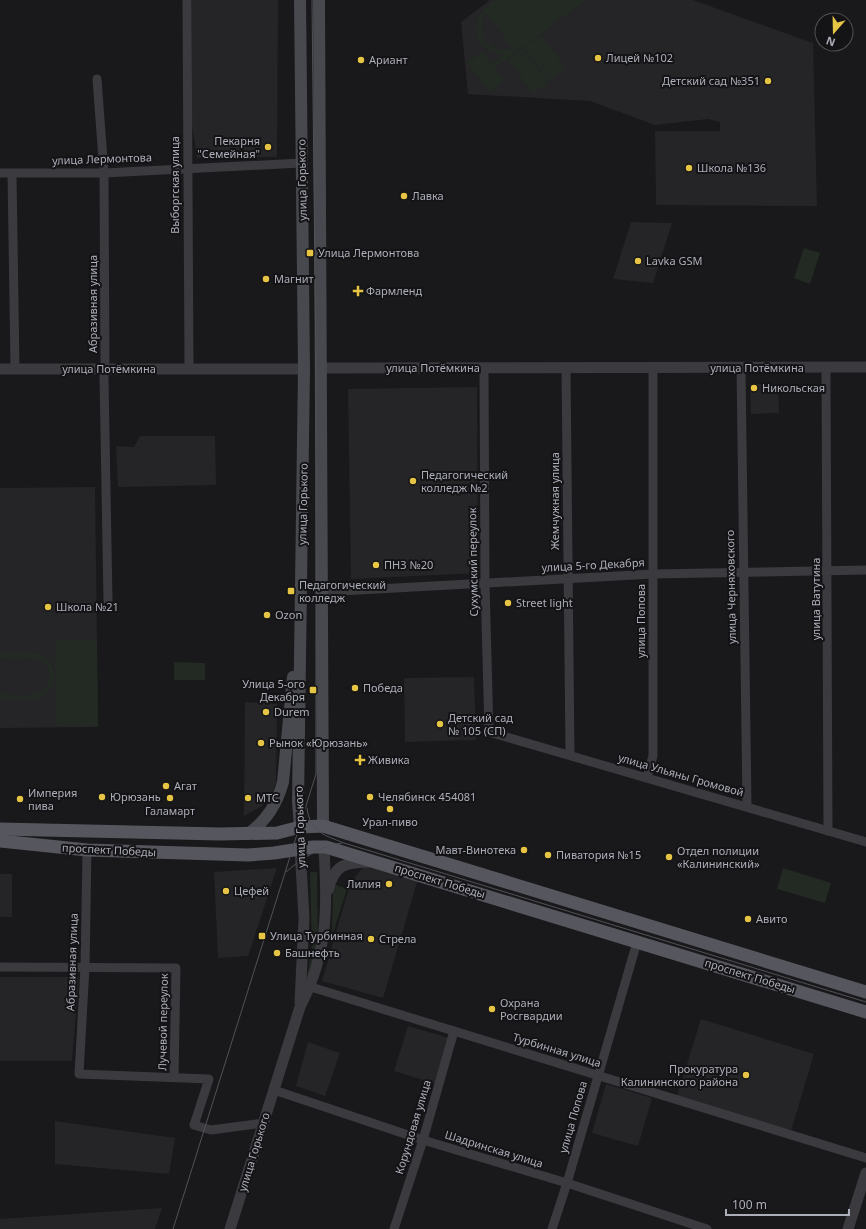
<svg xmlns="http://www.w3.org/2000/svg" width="866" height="1229" viewBox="0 0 866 1229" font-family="'Noto Sans',sans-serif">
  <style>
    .built { fill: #252427 }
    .green { fill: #232a24; fill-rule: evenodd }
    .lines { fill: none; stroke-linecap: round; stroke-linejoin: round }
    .minor { stroke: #3a3a3f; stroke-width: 9 }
    .tertiary { stroke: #3a3a3f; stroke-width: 11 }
    .secondary { stroke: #48494f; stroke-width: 12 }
    .primary { stroke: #56565e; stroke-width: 13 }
    .tram { stroke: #515258; stroke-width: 1 }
    .poi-dot { fill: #e6c545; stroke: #141315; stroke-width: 1.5 }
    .labels { text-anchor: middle; stroke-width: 4; stroke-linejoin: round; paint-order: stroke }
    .poi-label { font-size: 11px; fill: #acaeb9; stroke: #141315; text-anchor: start }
    .street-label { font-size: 11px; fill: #acaeb9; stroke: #141315 }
  </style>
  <rect width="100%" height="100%" fill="#19181a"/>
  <g class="built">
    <polygon points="192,0 278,0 277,157 197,158 192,125"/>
    <polygon points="490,0 693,0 813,43 817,206 656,205 655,131 720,131 720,122 708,119 655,125 590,101 468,94 461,22"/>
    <polygon points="631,222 672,223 653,283 613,279"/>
    <polygon points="750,384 778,384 779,413 751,414"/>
    <polygon points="477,387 478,573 351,579 348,389"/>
    <polygon points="140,436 215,436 216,485 118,487 116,446 134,447"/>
    <polygon points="95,487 98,727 0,728 0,488"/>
    <polygon points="474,677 476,740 405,742 404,678"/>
    <polygon points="245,702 277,704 276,782 272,794 262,806 244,816"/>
    <polygon points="365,866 418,879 383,998 322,981 351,881"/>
    <polygon points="277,868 248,956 218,958 214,872"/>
    <rect x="0" y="874" width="12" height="43"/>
    <polygon points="0,977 79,977 72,1061 0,1061"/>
    <polygon points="701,1019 814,1054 791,1131 677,1096"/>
    <polygon points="408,1026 449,1038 436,1084 394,1071"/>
    <polygon points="308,1042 340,1053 325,1096 296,1086"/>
    <polygon points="606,1084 652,1098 638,1146 592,1133"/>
    <polygon points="55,1121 175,1138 169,1174 55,1164"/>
    <polygon points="162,1208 155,1229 0,1229 0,1219"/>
  </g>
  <g class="green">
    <path d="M494,0H586L495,68L504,81L490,92L467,63L482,52L492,64L504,55C469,49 468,20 494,0ZM486,14H487L512,48C490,56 474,33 486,14Z"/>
    <polygon points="541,35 566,68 549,81 524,48"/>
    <polygon points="523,48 548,82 533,93 508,60"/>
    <polygon points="804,248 820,253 810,284 794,278"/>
    <polygon points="55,641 97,641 98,726 56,726"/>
    <path d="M0,653C12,653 28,650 40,654C59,662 59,690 40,698C29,702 12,699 0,699V694C11,694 27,697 37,693C43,691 48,685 49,679C54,652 15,658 0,658Z"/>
    <polygon points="174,662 205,663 205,680 174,680"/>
    <polygon points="783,868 831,883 825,903 777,889"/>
    <polygon points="310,872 317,872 318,949 304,992 312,950"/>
    <polygon points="336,885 347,889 332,936 333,886"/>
  </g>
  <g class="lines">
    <g class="minor">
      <polyline points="187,0 189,369"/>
      <polyline points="97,79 104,173 105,369 104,377 108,601"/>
      <polyline points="0,173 104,173 301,163"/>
      <polyline points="12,174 15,369"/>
      <polyline points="484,368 485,584 489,732 866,842"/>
      <polyline points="566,368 570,754"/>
      <polyline points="741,368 747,806"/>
      <polyline points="826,368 828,831"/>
      <polyline points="322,592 653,574 866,570"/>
      <polyline points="647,777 653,756 653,368"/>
      <polyline points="87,850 85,967 79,1074 209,1079 194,1125 211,1130 264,1123"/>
      <polyline points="0,967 176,968 174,1077"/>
      <polyline points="311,987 866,1158"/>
      <polyline points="274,1090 423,1140 567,1183 707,1229"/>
      <polyline points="394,1229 423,1140 454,1031"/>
      <polyline points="552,1229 567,1183 637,942"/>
    </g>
    <g class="tertiary">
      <polyline points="322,368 866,367"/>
      <polyline points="0,369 304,369"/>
      <polyline points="300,848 304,918 300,1003"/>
      <path d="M328,890C335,864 344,863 369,862"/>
      <path d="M230,1229L300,1007C329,951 327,908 324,847"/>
      <polyline points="848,1229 866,1173"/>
    </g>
    <g class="secondary">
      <polyline points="319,0 323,826"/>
      <polyline points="300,827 298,802 304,369 300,0"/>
      <path d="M248,834C267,820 277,804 283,782L293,677"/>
    </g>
    <g class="primary">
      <polyline points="0,829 220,834 277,833 300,827 323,826 866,992"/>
      <polyline points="0,841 87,850 248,855 274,853 313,847 326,847 866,1012"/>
    </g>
    <g class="tram">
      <path d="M307,808C310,832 324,835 344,843L866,1002"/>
      <path d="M286,872C300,859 323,845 342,843"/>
      <polyline points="173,1229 316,774 316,369 312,0"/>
    </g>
  </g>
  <g class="poi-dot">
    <circle cx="598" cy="58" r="4"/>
    <circle cx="361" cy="60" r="4"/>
    <circle cx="768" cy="81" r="4"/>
    <circle cx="268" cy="147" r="4"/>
    <circle cx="689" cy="168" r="4"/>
    <circle cx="404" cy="196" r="4"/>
    <rect x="306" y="249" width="8" height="8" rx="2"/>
    <circle cx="638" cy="261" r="4"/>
    <circle cx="266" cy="279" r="4"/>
    <path d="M356 285h4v4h4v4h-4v4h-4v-4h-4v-4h4z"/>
    <circle cx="754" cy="388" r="4"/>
    <circle cx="413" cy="481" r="4"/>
    <circle cx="376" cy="565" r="4"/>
    <rect x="287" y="587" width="8" height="8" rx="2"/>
    <circle cx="508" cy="603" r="4"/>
    <circle cx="48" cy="607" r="4"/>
    <circle cx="267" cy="615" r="4"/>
    <circle cx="355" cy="688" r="4"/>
    <rect x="309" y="686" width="8" height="8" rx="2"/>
    <circle cx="266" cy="712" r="4"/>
    <circle cx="440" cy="724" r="4"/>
    <circle cx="261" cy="743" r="4"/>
    <path d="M358 754h4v4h4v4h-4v4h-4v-4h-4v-4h4z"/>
    <circle cx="166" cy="786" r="4"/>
    <circle cx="102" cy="797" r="4"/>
    <circle cx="370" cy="797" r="4"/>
    <circle cx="170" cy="798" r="4"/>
    <circle cx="248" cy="798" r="4"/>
    <circle cx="20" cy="799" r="4"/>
    <circle cx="390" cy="809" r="4"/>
    <circle cx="524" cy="850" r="4"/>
    <circle cx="548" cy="855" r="4"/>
    <circle cx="669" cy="857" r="4"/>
    <circle cx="389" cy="884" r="4"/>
    <circle cx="226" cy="891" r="4"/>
    <circle cx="748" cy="919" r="4"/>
    <rect x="258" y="932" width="8" height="8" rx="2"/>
    <circle cx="371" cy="939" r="4"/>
    <circle cx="277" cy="953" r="4"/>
    <circle cx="492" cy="1009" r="4"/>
    <circle cx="746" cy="1075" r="4"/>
  </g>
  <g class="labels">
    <g class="poi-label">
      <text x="606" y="62">Лицей №102</text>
      <text x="369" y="64">Ариант</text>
      <text x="760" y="85" text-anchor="end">Детский сад №351</text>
      <text x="260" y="145" text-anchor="end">Пекарня<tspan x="260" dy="13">"Семейная"</tspan></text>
      <text x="697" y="172">Школа №136</text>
      <text x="412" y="200">Лавка</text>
      <text x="318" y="257">Улица Лермонтова</text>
      <text x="646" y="265">Lavka GSM</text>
      <text x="274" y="283">Магнит</text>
      <text x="366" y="295">Фармленд</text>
      <text x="762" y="392">Никольская</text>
      <text x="421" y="479">Педагогический<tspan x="421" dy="13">колледж №2</tspan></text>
      <text x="384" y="569">ПНЗ №20</text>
      <text x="299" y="589">Педагогический<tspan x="299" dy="13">колледж</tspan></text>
      <text x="516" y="607">Street light</text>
      <text x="56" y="611">Школа №21</text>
      <text x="275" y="619">Ozon</text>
      <text x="305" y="688" text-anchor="end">Улица 5-ого<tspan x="305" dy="13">Декабря</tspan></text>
      <text x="363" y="692">Победа</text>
      <text x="274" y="716">Durem</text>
      <text x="448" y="722">Детский сад<tspan x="448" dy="13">№ 105 (СП)</tspan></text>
      <text x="269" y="747">Рынок «Юрюзань»</text>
      <text x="368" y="764">Живика</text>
      <text x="174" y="790">Агат</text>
      <text x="28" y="797">Империя<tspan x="28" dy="13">пива</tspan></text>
      <text x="110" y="801">Юрюзань</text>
      <text x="378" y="801">Челябинск 454081</text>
      <text x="256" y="802">МТС</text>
      <text x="170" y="815" text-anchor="middle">Галамарт</text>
      <text x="390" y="826" text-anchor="middle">Урал-пиво</text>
      <text x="516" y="854" text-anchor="end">Мавт-Винотека</text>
      <text x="677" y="855">Отдел полиции<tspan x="677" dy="13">«Калининский»</tspan></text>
      <text x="556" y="859">Пиватория №15</text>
      <text x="381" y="888" text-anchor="end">Лилия</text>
      <text x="234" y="895">Цефей</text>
      <text x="756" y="923">Авито</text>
      <text x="270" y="940">Улица Турбинная</text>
      <text x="379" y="943">Стрела</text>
      <text x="285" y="957">Башнефть</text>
      <text x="500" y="1007">Охрана<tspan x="500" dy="13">Росгвардии</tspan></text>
      <text x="738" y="1073" text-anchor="end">Прокуратура<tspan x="738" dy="13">Калининского района</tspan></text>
    </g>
    <g class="street-label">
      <text transform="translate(102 159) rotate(-2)" y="4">улица Лермонтова</text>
      <text transform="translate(302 180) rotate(-91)" y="4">улица Горького</text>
      <text transform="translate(175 185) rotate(-90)" y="4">Выборгская улица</text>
      <text transform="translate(93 304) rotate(-90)" y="4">Абразивная улица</text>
      <text x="433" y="372">улица Потёмкина</text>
      <text x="757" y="372">улица Потёмкина</text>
      <text x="109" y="373">улица Потёмкина</text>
      <text transform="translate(555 501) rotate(-90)" y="4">Жемчужная улица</text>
      <text transform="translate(303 504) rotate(-89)" y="4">улица Горького</text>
      <text transform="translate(473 562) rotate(-91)" y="4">Сухумский переулок</text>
      <text transform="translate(593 565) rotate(-3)" y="4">улица 5-го Декабря</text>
      <text transform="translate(731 587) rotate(-91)" y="4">улица Черняховского</text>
      <text transform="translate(816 599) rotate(-90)" y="4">улица Ватутина</text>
      <text transform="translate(641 621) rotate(-90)" y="4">улица Попова</text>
      <text transform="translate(681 775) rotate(16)" y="4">улица Ульяны Громовой</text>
      <text transform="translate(300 827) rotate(-92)" y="4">улица Горького</text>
      <text transform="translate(109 850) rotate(3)" y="4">проспект Победы</text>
      <text transform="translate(440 881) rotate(17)" y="4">проспект Победы</text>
      <text transform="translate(72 962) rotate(-88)" y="4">Абразивная улица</text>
      <text transform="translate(750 976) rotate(17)" y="4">проспект Победы</text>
      <text transform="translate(163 1022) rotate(-89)" y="4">Лучевой переулок</text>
      <text transform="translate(557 1050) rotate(17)" y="4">Турбинная улица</text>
      <text transform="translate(573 1117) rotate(-74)" y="4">улица Попова</text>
      <text transform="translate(413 1127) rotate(-73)" y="4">Корундовая улица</text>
      <text transform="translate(494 1149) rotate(17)" y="4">Шадринская улица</text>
      <text transform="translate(254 1152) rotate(-73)" y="4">улица Горького</text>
    </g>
  </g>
  <g transform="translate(834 32) rotate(200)"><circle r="19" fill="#141315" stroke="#515157"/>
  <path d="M0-3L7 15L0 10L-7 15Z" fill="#e6c545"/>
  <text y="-6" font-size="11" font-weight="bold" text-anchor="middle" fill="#acaeb9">N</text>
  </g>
  <path d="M726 1209v6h123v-6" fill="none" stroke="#acaeb9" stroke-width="2"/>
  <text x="732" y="1209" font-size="12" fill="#acaeb9" stroke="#141315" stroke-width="3" paint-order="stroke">100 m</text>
</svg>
